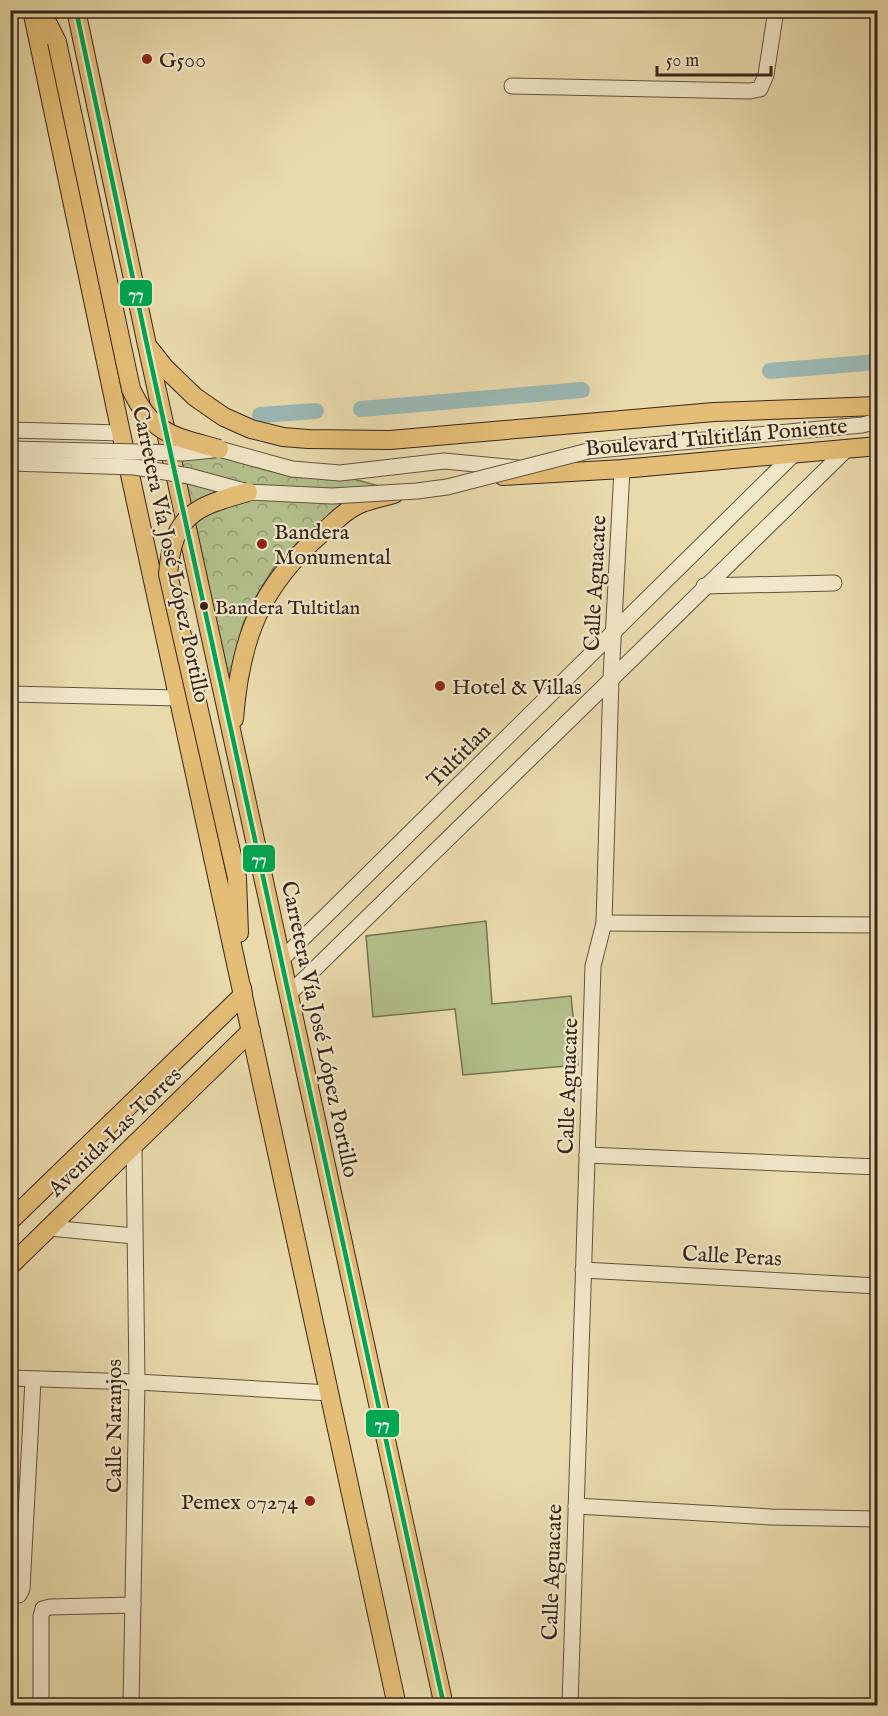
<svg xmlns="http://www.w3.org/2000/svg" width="888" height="1716" viewBox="0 0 888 1716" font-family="'IM FELL English',serif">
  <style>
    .forest { fill: url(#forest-crowns); stroke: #757254; stroke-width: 1.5 }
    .pitch { fill: #b3c08c; stroke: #757254; stroke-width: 1.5 }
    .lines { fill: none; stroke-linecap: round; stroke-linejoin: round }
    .canal { stroke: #9bb8b4; stroke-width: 16 }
    .minor-casing { stroke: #645240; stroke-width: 17 }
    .major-casing { stroke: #37241c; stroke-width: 20 }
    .minor { stroke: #f1e7c9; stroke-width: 15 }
    .major { stroke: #e4bd76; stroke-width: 18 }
    .minor-bridge-casing { stroke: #645240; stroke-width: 17; stroke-linecap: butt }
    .major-bridge-casing { stroke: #37241c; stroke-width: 20; stroke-linecap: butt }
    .minor-bridge { stroke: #f1e7c9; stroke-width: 15 }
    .major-bridge { stroke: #e4bd76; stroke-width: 18 }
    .bus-1-casing { stroke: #f1e7c9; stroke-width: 9 }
    .bus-1 { stroke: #00a651; stroke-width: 4.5 }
    .poi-dot { fill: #8f2418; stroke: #f1e7c9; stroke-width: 2 }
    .bus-dot { fill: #37241c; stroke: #f1e7c9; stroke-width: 2 }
    .labels { text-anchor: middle; stroke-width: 4.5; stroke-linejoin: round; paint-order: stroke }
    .bus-label { font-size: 20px; fill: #37241c; stroke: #f1e7c9; text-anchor: start }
    .poi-label { font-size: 22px; fill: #37241c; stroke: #f1e7c9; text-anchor: start }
    .street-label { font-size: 22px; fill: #37241c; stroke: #f1e7c9 }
    .line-badge { stroke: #f1e7c9; stroke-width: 2 }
    .badge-label { font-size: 16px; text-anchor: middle; font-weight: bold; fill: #fff }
  </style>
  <defs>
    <pattern id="forest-crowns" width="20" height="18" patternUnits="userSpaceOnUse" patternTransform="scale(1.5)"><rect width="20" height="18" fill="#b3c08c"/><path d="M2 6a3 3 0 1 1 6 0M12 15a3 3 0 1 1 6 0" fill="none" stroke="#929c72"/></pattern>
  </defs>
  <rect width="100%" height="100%" fill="#e9daac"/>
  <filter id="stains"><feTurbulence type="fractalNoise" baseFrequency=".00333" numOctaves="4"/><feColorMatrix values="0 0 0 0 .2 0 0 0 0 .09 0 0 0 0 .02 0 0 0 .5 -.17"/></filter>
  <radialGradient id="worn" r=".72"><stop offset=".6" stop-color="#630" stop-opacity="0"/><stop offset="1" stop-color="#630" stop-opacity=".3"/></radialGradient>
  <polygon class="forest" points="171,427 202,438 383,487 305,535 273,569 258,593 243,624 227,686"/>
  <polygon class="pitch" points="486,921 492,1004 571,996 578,1065 463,1075 455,1009 373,1017 366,936"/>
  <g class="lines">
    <g class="canal">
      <polyline points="770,371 878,362"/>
      <polyline points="361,409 582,390"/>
      <polyline points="260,415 316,411"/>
    </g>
    <g class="minor-casing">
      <g id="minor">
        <polyline points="512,86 750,91 760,89 766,75 776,10"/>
        <polyline points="10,430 121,433"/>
        <polyline points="219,449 292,469 340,473 444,461 518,468"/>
        <polyline points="588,451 862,425 878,421"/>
        <polyline points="704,586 834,583"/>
        <polyline points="10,694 178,698"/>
        <polyline points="604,923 878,925"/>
        <polyline points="281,960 794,454"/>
        <polyline points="289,994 846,450"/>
        <polyline points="587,1155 878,1167"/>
        <polyline points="49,1228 134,1236"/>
        <polyline points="583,1270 878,1286"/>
        <polyline points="10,1378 137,1382 330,1393"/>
        <polyline points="576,1506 771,1517 878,1519"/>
        <polyline points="19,1595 22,1589 33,1380"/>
        <polyline points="43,1609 50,1607 133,1605"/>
        <polyline points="41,1706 41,1616 43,1609"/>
        <polyline points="131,1706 137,1382 134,1146"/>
        <polyline points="570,1706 593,966 604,923 611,678 622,469"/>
      </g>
    </g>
    <g class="major-casing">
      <g id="major">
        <polyline points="32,10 121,433 397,1706"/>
        <polyline points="41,10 57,42"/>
        <polyline points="76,10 147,345 444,1706"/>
        <polyline points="150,349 165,368 195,397 224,417 251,429 283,437 308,439 390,440 714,412 878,406"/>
        <polyline points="503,476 622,469 878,446"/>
        <path d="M234,719C240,640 260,586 322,533C332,525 342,513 354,507C365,500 381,498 394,494"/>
        <polyline points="237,878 239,933"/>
        <polyline points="10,1221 243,995 242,988"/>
        <polyline points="10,1266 251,1031"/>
      </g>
    </g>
    <use href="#minor" class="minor"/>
    <use href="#major" class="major"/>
    <g class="minor-bridge-casing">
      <g id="minor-bridge">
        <polyline points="10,449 183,453 214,450"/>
        <polyline points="10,463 135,467 189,476 248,492 332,496 417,491 447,487 588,451"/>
      </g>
    </g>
    <g class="major-bridge-casing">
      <g id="major-bridge">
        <path d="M57,42L131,389C152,435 174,436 219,449"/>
        <path d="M237,878L168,574C173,514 195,507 248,492"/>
      </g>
    </g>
    <use href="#minor-bridge" class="minor-bridge"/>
    <use href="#major-bridge" class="major-bridge"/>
    <g class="bus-1-casing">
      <polyline id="bus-1" points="76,10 147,345 444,1706"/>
    </g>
    <use href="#bus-1" class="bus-1"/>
  </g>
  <g class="poi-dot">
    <circle cx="147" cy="59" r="6"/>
    <circle cx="262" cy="544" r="6"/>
    <circle cx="440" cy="686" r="6"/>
    <circle cx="310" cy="1501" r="6"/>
  </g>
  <circle class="bus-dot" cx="204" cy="606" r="5"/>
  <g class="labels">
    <g class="bus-label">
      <text x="215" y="614">Bandera Tultitlan</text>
    </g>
    <g class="poi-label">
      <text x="159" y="67">G500</text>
      <text x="274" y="539">Bandera<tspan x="274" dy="25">Monumental</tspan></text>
      <text x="452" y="694">Hotel &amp; Villas</text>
      <text x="298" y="1509" text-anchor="end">Pemex 07274</text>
    </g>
    <g class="street-label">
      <text transform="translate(716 436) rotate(-5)" y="8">Boulevard Tultitlán Poniente</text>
      <text transform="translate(172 554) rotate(78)" y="8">Carretera Vía José López Portillo</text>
      <text transform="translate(594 583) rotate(-87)" y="8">Calle Aguacate</text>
      <text transform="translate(458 755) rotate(-45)" y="8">Tultitlan</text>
      <text transform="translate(321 1029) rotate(78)" y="8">Carretera Vía José López Portillo</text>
      <text transform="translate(567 1086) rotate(-88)" y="8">Calle Aguacate</text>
      <text transform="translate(114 1131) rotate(-44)" y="8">Avenida Las Torres</text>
      <text transform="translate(732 1255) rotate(3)" y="8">Calle Peras</text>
      <text transform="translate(113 1426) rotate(-90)" y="8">Calle Naranjos</text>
      <text transform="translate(551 1572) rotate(-88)" y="8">Calle Aguacate</text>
    </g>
  </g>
  <g class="line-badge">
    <rect x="119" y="279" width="34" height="28" rx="6" fill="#00a651"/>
    <rect x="242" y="844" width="34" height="29" rx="6" fill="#00a651"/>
    <rect x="365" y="1409" width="35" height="29" rx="6" fill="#00a651"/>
  </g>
  <g class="badge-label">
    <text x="136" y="299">77</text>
    <text x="259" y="864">77</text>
    <text x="382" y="1429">77</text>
  </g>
  <rect width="888" height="1716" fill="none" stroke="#e9daac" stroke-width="36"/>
  <rect x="12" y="12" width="864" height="1692" fill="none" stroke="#37241c" stroke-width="3"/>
  <rect x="18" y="18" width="852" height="1680" fill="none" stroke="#37241c" stroke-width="1.5"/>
  <path d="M657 66v9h114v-9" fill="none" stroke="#37241c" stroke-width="3"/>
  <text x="666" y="66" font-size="18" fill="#37241c" stroke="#f1e7c9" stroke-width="4.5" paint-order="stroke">50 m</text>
  <rect width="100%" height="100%" filter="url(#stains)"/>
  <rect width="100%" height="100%" fill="url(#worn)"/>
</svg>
